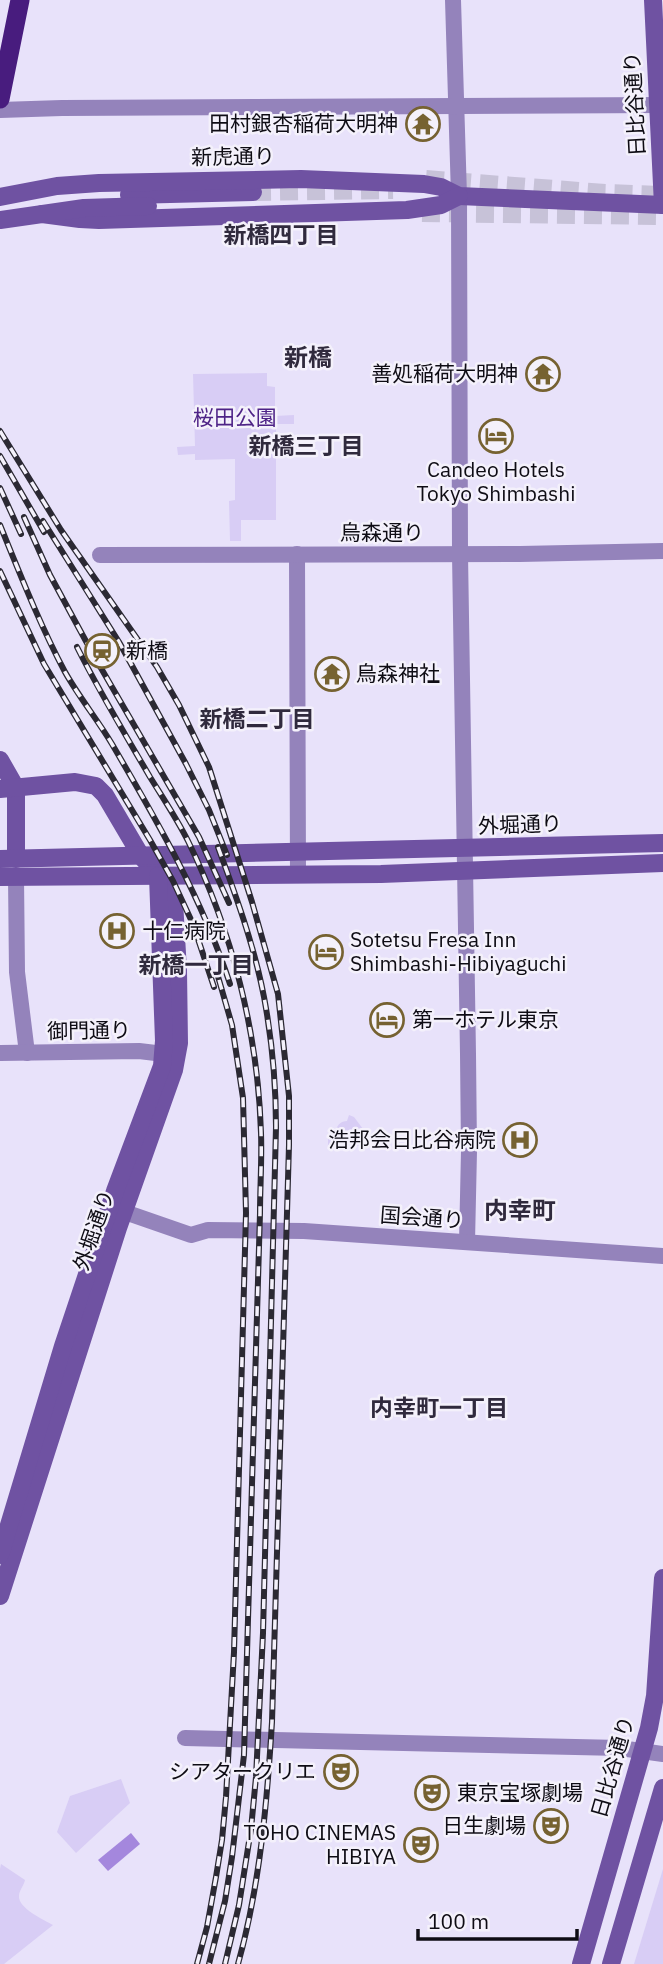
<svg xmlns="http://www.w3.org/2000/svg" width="663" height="1964" viewBox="0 0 663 1964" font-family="'IBM Plex Sans','Noto Sans JP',sans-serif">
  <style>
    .green { fill: #d8cdf5 }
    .water { fill: #a487dd }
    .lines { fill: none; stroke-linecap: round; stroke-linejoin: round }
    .secondary-tunnel { stroke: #c7c2d8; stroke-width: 18; stroke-dasharray: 18 9; stroke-linecap: butt }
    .tertiary { stroke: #9483bb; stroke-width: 16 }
    .secondary { stroke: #6f52a2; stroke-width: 18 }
    .trunk { stroke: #481c7e; stroke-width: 19 }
    .rail-casing { stroke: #2b2933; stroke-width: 6 }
    .rail { stroke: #f4f1fb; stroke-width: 3.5; stroke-dasharray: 10; stroke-linecap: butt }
    .labels { text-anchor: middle; stroke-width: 5; stroke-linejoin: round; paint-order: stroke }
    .street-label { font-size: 21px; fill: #0e0c14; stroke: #f4f1fb }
    .poi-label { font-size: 21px; fill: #0e0c14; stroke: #f4f1fb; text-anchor: end }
    .park-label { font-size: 21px; fill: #4e2387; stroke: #f4f1fb }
    .neighbourhood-label { font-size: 23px; font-weight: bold; fill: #302a3d; stroke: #f4f1fb }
    .quarter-label { font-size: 24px; font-weight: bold; fill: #302a3d; stroke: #f4f1fb }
  </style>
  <rect width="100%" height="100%" fill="#e8e2fa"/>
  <g class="green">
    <polygon points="267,373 267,386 275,387 275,416 294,415 294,424 276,424 276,520 241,520 241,541 230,541 229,501 235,500 235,459 195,460 195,454 178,455 177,447 195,446 193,374"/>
    <path d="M349,1115L354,1117L366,1133L360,1146L328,1145V1139C338,1134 334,1122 347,1121Z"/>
    <polygon points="121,1779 130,1803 76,1853 57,1832 70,1796"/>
    <path d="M1,1864L25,1880C24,1885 19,1891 19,1896C18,1908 44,1920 53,1925L4,1964H0V1869Z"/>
    <polygon points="663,1869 663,1964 634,1964"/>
  </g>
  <polygon class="water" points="131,1833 140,1844 108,1871 98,1860"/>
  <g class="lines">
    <g class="secondary-tunnel">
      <polyline points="426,179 605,193 663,195"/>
      <polyline points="253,192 393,190"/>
      <polyline points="422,213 663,216"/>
    </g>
    <g class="tertiary">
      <polyline points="453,0 459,196 460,554 468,1054 469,1151 467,1242"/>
      <polyline points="0,110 62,108 663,105"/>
      <polyline points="297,554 298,875"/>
      <polyline points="100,555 520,554 663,551"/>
      <polyline points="16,877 17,972 27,1053"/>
      <polyline points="0,1053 139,1051 164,1054 175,1058"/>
      <polyline points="116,1209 191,1235 208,1230 304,1231 663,1256"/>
      <polyline points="185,1738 620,1748 663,1754"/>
    </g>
    <g class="secondary">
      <polyline points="653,0 663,205"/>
      <polyline points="129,195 253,192"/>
      <polyline points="0,197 57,186 99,183 301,179 424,184 441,187 459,196 663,205"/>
      <polyline points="42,214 80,219 99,220 407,210 441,205 459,196"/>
      <polyline points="0,220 84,208 148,206"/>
      <polyline points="0,760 16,788 16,859"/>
      <polyline points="0,789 75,782 96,786 105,795 141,856 166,884 174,901 178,971 179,1043 174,1070 118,1228 0,1596"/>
      <polyline points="0,859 663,843"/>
      <polyline points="0,877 381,874 663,863"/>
      <polyline points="0,1555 63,1346 115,1191 162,1066 164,1041 158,876"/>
      <polyline points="581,1964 649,1728 655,1696 663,1578"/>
      <polyline points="611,1964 663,1788"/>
    </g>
    <polyline class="trunk" points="0,99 20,0"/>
    <g class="rail-casing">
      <g id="rail">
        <path d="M0,431L61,530L157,667L179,705L209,767L252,902L278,994L289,1096V1145L272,1722C267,1803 260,1885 238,1964"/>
        <polyline points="0,456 44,532"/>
        <polyline points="0,488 21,534"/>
        <polyline points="24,517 50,575 94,656 199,837 229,903"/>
        <polyline points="43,521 119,642 186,764 209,810 227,855"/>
        <path d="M0,525C20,574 40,625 65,672C79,697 97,719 112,744C157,821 202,898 230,984"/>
        <polyline points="0,571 44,664 150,840 173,881 193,924 214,987"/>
        <path d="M77,647C99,691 125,734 150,777C163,798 177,819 188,841C232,931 258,1032 261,1133C262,1160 260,1187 260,1213L244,1755L232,1857L225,1901L209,1964"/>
        <path d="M218,847C236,896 254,945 264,997C272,1040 276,1083 276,1127L263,1633L256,1777L251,1829L239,1905L225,1964"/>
        <polyline points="197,1964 207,1927 216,1877 222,1840 226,1797 234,1652 246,1213 243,1098 232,1025 217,973"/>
      </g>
    </g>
    <use href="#rail" class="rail"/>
  </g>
  <defs>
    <g id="temple-ring" transform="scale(1.75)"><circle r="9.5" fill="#f4f1fb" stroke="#766231" stroke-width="1.5"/><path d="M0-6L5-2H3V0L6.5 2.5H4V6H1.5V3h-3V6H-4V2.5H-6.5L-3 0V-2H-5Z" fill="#766231"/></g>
    <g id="hotel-ring" transform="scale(1.75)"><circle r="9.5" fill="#f4f1fb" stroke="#766231" stroke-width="1.5"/><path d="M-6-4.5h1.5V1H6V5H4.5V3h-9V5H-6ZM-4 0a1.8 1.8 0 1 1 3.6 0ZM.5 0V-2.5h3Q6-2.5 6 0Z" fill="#766231"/></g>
    <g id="station-ring" transform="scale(1.75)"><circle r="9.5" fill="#f4f1fb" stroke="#766231" stroke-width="1.5"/><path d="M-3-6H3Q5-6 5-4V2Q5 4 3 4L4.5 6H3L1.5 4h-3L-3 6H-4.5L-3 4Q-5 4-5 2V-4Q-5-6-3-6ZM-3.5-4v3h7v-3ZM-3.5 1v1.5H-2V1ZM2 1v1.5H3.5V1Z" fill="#766231"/></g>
    <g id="hospital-ring" transform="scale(1.75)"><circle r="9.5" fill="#f4f1fb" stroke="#766231" stroke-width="1.5"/><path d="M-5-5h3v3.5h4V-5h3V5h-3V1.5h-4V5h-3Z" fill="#766231"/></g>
    <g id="theatre-ring" transform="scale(1.75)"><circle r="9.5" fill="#f4f1fb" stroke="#766231" stroke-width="1.5"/><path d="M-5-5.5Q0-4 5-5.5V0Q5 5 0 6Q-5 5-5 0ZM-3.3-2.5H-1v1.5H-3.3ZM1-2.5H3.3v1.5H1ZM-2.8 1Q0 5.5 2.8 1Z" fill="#766231"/></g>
  </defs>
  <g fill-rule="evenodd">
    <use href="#temple-ring" x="423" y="124"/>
    <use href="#temple-ring" x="543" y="374"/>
    <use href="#hotel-ring" x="496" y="436"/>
    <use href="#station-ring" x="102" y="651"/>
    <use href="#temple-ring" x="332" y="674"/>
    <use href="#hospital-ring" x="117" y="931"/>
    <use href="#hotel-ring" x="326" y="952"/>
    <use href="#hotel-ring" x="387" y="1020"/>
    <use href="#hospital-ring" x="520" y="1140"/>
    <use href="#theatre-ring" x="341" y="1772"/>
    <use href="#theatre-ring" x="432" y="1793"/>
    <use href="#theatre-ring" x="551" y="1826"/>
    <use href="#theatre-ring" x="421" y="1845"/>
  </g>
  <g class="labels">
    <g class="street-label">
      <text transform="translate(635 104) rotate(-93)" y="7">日比谷通り</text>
      <text transform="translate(233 157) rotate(-1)" y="7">新虎通り</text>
      <text x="382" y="540">烏森通り</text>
      <text transform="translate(520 825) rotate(-2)" y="7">外堀通り</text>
      <text transform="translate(89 1031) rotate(-1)" y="7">御門通り</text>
      <text transform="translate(422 1218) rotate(4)" y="7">国会通り</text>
      <text transform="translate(94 1230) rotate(-71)" y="7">外堀通り</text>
      <text transform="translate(613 1767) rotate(-74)" y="7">日比谷通り</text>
    </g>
    <g class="poi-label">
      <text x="398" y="131">田村銀杏稲荷大明神</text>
      <text x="518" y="381">善処稲荷大明神</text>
      <text x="496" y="477" text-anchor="middle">Candeo Hotels<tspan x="496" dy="24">Tokyo Shimbashi</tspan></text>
      <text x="126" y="658" text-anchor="start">新橋</text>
      <text x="356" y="681" text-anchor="start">烏森神社</text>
      <text x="142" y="938" text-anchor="start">十仁病院</text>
      <text x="350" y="947" text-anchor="start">Sotetsu Fresa Inn<tspan x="350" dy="24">Shimbashi-Hibiyaguchi</tspan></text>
      <text x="412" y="1027" text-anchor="start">第一ホテル東京</text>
      <text x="496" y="1147">浩邦会日比谷病院</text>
      <text x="316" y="1779">シアタークリエ</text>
      <text x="457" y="1800" text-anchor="start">東京宝塚劇場</text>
      <text x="526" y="1833">日生劇場</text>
      <text x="396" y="1840">TOHO CINEMAS<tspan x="396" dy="24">HIBIYA</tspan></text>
    </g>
    <g class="park-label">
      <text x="235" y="425">桜田公園</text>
    </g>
    <g class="neighbourhood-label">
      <text x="281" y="243">新橋四丁目</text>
      <text x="306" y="454">新橋三丁目</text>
      <text x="257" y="727">新橋二丁目</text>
      <text x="196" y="973">新橋一丁目</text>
      <text x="439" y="1416">内幸町一丁目</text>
    </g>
    <g class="quarter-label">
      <text x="308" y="366">新橋</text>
      <text x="520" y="1219">内幸町</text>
    </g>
  </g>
  <path d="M418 1929v10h159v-10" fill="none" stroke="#0e0c14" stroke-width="3.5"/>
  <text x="428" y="1929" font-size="21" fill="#0e0c14" stroke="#f4f1fb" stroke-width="5" paint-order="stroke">100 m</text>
</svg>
